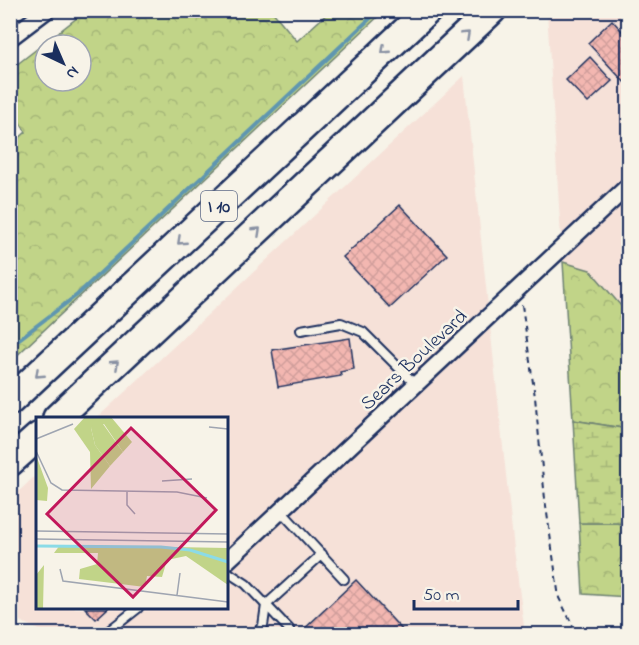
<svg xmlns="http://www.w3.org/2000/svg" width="639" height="645" viewBox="0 0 639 645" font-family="'Indie Flower',sans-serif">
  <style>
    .built { fill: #f6e1d8 }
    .forest { fill: url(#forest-crowns); stroke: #6e8273; stroke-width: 1.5; fill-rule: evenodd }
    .wetland { fill: url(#wetland-marsh); stroke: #6e8273; stroke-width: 1.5 }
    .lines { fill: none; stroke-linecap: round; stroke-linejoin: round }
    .stream { stroke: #5e96b0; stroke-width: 4 }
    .building { fill: url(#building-cross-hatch); stroke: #1b2f5e; stroke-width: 1.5 }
    .lane-casing { stroke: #1b2f5e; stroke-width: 12 }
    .street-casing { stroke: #1b2f5e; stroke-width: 20 }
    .highway-casing { stroke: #1b2f5e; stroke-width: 32 }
    .path { stroke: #1b2f5e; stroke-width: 2; stroke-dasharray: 6 4.5; stroke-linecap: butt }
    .lane { stroke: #f7f3e8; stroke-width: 8 }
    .street { stroke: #f7f3e8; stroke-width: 15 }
    .highway { stroke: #f7f3e8; stroke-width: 27 }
    .oneway { stroke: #8991a3 }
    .labels { text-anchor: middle; stroke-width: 5; stroke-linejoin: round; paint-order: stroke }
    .shield { fill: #f7f3e8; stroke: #5d6a87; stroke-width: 1.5 }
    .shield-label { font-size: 18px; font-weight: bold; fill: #1b2f5e }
    .street-label { font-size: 20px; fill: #1b2f5e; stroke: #f7f3e8 }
    .inset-river { fill: none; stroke: #8bdbe7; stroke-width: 3 }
    .inset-road { fill: none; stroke: #9fa5b1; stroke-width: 1.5 }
    .view { fill: #c2185b; fill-opacity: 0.15; stroke: #c2185b; stroke-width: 3 }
    .inset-edge { fill: none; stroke: #1b2f5e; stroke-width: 3 }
  </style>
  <defs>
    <pattern id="forest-crowns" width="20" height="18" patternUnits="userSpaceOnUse" patternTransform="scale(1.5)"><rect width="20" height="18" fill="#c1d488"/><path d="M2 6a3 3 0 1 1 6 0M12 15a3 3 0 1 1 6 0" fill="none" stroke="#a5b678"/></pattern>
    <pattern id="wetland-marsh" width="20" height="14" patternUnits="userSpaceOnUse" patternTransform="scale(1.5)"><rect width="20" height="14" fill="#c1d488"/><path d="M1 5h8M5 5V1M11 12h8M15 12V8" fill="none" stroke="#a5b678"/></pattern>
    <pattern id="building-cross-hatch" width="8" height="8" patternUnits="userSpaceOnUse" patternTransform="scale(1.5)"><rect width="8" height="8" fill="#f3b7b1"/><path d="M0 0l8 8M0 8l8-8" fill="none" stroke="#d09e9b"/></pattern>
  </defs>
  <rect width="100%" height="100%" fill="#f7f3e8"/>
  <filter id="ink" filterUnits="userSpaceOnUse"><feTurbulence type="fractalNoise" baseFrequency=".0167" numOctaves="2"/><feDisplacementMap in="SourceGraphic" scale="12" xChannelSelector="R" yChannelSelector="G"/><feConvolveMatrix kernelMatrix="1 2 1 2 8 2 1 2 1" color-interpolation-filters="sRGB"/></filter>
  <g filter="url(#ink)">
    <g class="built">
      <polygon points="547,11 628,11 628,175 561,238"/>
      <polygon points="464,76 488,306 227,551 226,418 97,418"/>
      <polygon points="628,197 628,314 590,270 563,262 563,258"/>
      <polygon points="490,326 514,549 525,634 48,634 11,617 11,499 37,474 38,608 226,608 227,573"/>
    </g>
    <g class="forest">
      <path d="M86,11H272L297,41L330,11H384L11,361V145L26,132L11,109V69ZM45,45H81V81H45Z"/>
      <polygon points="563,262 590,270 628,314 628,429 573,420"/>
      <polygon points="579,523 617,523 628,525 628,597 583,594"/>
    </g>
    <polygon class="wetland" points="573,420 628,429 628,525 617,523 579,523"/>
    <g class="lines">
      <polyline class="stream" points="10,346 77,295 379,10"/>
    </g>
    <g class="building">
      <polygon points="612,20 628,38 628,86 588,43"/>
      <polygon points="590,57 612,81 588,103 566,80"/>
      <polygon points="400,205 447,255 390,308 343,257"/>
      <polygon points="350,338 354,369 340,372 341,376 278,387 272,350"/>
      <polygon points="356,580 406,634 299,634"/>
      <polygon points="85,608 108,608 96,619"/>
    </g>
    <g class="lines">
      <g class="lane-casing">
        <g id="lane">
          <polyline points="301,330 341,323 363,332 416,385"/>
          <polyline points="281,511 344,579"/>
          <polyline points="226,571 246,584 289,629"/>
          <polyline points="105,634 138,608"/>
          <polyline points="255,634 263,626 266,605 322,554"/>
        </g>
      </g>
      <g class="street-casing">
        <g id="street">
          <polyline points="10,38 47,10"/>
          <polyline points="226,562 628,186"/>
        </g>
      </g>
      <g class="highway-casing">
        <g id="highway">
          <polyline points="10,401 428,10"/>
          <polyline points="57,418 492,10"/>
          <polyline points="10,462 38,437"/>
        </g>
      </g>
      <polyline class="path" points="522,305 535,397 545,499 559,598 577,634"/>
      <use href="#lane" class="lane"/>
      <use href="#street" class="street"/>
      <use href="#highway" class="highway"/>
    </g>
    <defs><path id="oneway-chevron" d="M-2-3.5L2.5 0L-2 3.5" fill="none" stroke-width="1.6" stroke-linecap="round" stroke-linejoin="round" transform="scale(1.5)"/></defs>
    <g class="oneway">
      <use href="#oneway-chevron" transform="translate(466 35) rotate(-43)"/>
      <use href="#oneway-chevron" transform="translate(385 50) rotate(137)"/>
      <use href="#oneway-chevron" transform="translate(257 231) rotate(-43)"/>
      <use href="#oneway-chevron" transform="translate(181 241) rotate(137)"/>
      <use href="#oneway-chevron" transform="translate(115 364) rotate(-43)"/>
      <use href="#oneway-chevron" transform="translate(39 374) rotate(137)"/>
    </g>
  </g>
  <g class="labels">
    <rect class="shield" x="201" y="191" width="36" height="30" rx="4.5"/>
    <g class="shield-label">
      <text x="219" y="212">I 10</text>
    </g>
    <g class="street-label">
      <text transform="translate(413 359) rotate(-43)" y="7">Sears Boulevard</text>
    </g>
  </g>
  <g transform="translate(36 417)">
    <rect width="192" height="192" fill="#f7f3e8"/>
    <path d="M49,0H75L96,25L87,35L68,7L55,11L59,28L74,49L55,72L54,35L38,12ZM0,38L12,71L11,84L0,83ZM24,128L192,131V168L150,139L131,143L126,160L111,159L109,170L43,162L44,152L61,147L62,136H18ZM8,148L7,192H0V158Z" fill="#c1d488"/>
    <path d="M62,0L87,35L74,49L59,28L55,11Z" fill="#c1d488"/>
    <path class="inset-river" d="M0,129L125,130L154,133L192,145"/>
    <path class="inset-road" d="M173,10L192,12M0,22L37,7M0,34L15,66L26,73L141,75L171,81M126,64L156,62M91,74V88L99,97M0,114L192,117M0,122L192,125M24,152L27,164L192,185M141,178L144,156"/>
    <path class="view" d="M95,11L180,93L97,180L11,97Z"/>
    <rect width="192" height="192" class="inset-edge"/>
  </g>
  <rect width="639" height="645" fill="none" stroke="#f7f3e8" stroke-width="36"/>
  <rect x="18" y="18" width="603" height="609" fill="none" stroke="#1b2f5e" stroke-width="2" filter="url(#ink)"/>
  <g transform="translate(63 63) rotate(136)"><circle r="28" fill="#f7f3e8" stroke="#9fa5b1" stroke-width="1.5"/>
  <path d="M0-4.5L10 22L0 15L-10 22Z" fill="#1b2f5e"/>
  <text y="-9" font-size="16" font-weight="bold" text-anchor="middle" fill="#1b2f5e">N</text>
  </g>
  <path d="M414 600v9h104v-9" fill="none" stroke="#1b2f5e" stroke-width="3"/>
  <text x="423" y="600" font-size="18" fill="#1b2f5e" stroke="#f7f3e8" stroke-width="4.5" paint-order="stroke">50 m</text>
</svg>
